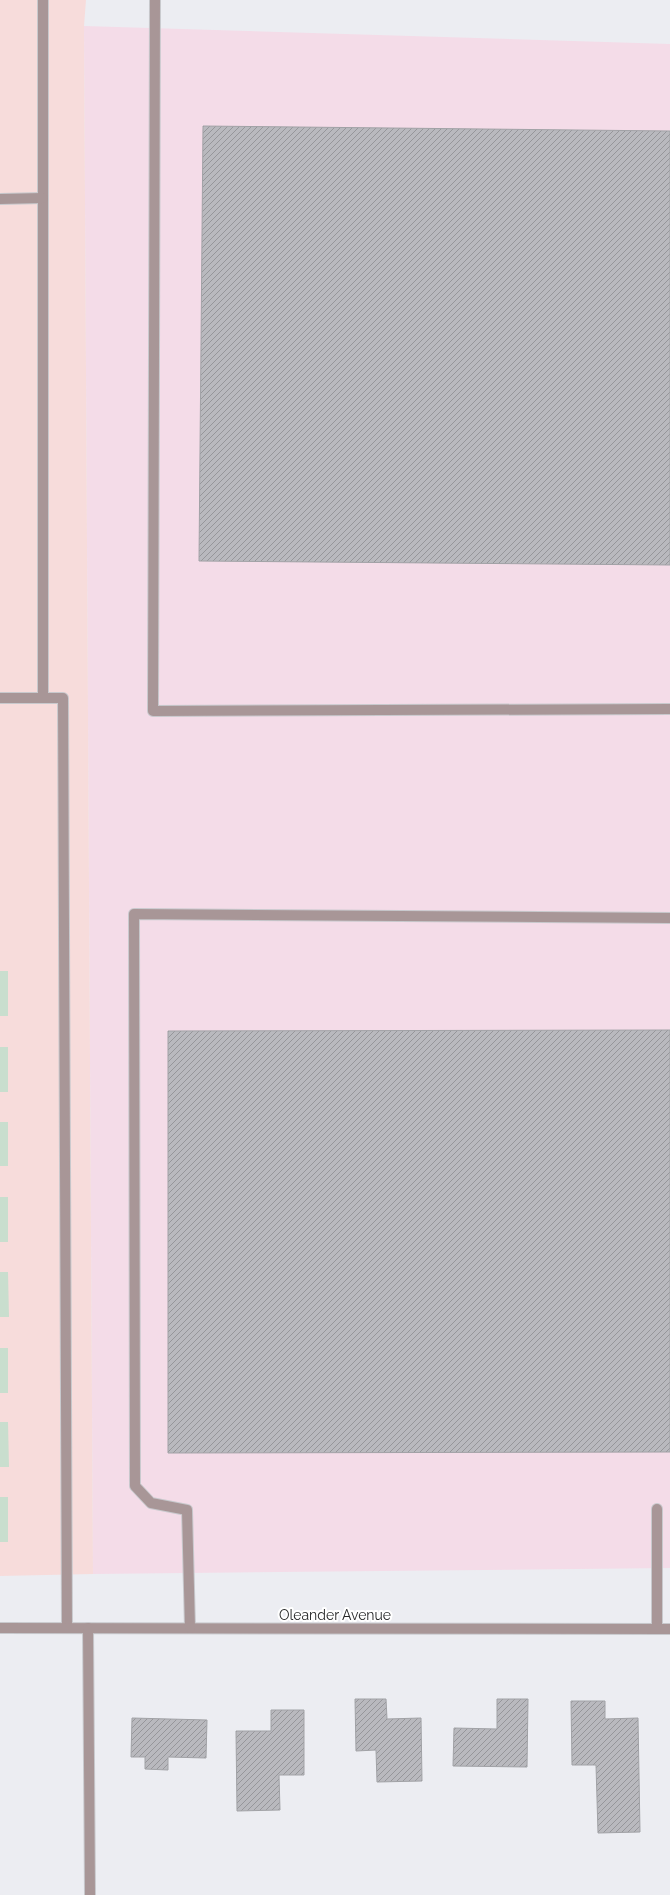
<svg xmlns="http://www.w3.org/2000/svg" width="670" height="1895" viewBox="0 0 670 1895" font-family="Raleway,sans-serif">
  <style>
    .industrial { fill: #f4dce8 }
    .education { fill: #f7dcdb }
    .pitch { fill: #c9dece }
    .building { fill: url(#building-hatch); stroke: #a1a2a6 }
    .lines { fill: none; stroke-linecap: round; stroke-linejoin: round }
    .minor-casing { stroke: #c8c9cd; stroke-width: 12 }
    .minor { stroke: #a89697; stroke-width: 10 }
    .labels { text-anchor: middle; stroke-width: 4; stroke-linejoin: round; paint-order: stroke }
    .street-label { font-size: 14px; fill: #252627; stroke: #fff }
  </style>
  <defs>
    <pattern id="building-hatch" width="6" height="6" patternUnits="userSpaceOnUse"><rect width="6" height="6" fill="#b9b9be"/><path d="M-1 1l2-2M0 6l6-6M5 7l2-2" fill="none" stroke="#96969a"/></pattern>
  </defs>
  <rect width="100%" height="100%" fill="#ecedf2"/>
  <polygon class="industrial" points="84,26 670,44 670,1568 93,1574"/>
  <polygon class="education" points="0,0 86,0 84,26 93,1574 0,1576"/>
  <g class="pitch">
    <rect x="0" y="971" width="8" height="45"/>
    <rect x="0" y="1047" width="8" height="45"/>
    <rect x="0" y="1122" width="8" height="44"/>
    <rect x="0" y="1197" width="8" height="45"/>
    <polygon points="0,1272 8,1272 9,1317 0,1317"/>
    <rect x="0" y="1348" width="8" height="45"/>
    <polygon points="0,1422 8,1422 9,1467 0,1467"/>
    <rect x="0" y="1497" width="8" height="45"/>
  </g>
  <g class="building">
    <polygon points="203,126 670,131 670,565 199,561"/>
    <polygon points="670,1030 670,1452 168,1453 168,1031"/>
    <polygon points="355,1699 386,1699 387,1719 421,1718 422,1781 377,1782 376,1750 356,1751"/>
    <polygon points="497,1699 528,1699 527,1767 453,1766 454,1728 497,1729"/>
    <polygon points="571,1701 605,1701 605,1719 638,1718 640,1832 598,1833 596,1765 572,1765"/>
    <polygon points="271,1710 304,1710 304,1775 279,1775 280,1810 237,1811 236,1731 271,1731"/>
    <polygon points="132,1718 207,1720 206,1758 168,1757 168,1770 145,1769 145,1757 131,1757"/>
  </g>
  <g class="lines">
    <g class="minor-casing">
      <g id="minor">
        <polyline points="43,0 43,698"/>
        <polyline points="155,0 153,711 670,709"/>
        <polyline points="0,199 43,198"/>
        <polyline points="0,698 63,698 67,1628"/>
        <polyline points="657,1509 657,1629"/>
        <polyline points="0,1628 670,1629"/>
        <polyline points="88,1628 90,1895"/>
        <polyline points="190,1628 187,1510 151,1503 135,1486 134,914 670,918"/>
      </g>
    </g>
    <use href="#minor" class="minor"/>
  </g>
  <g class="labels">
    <g class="street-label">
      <text x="335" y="1620">Oleander Avenue</text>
    </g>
  </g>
</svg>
